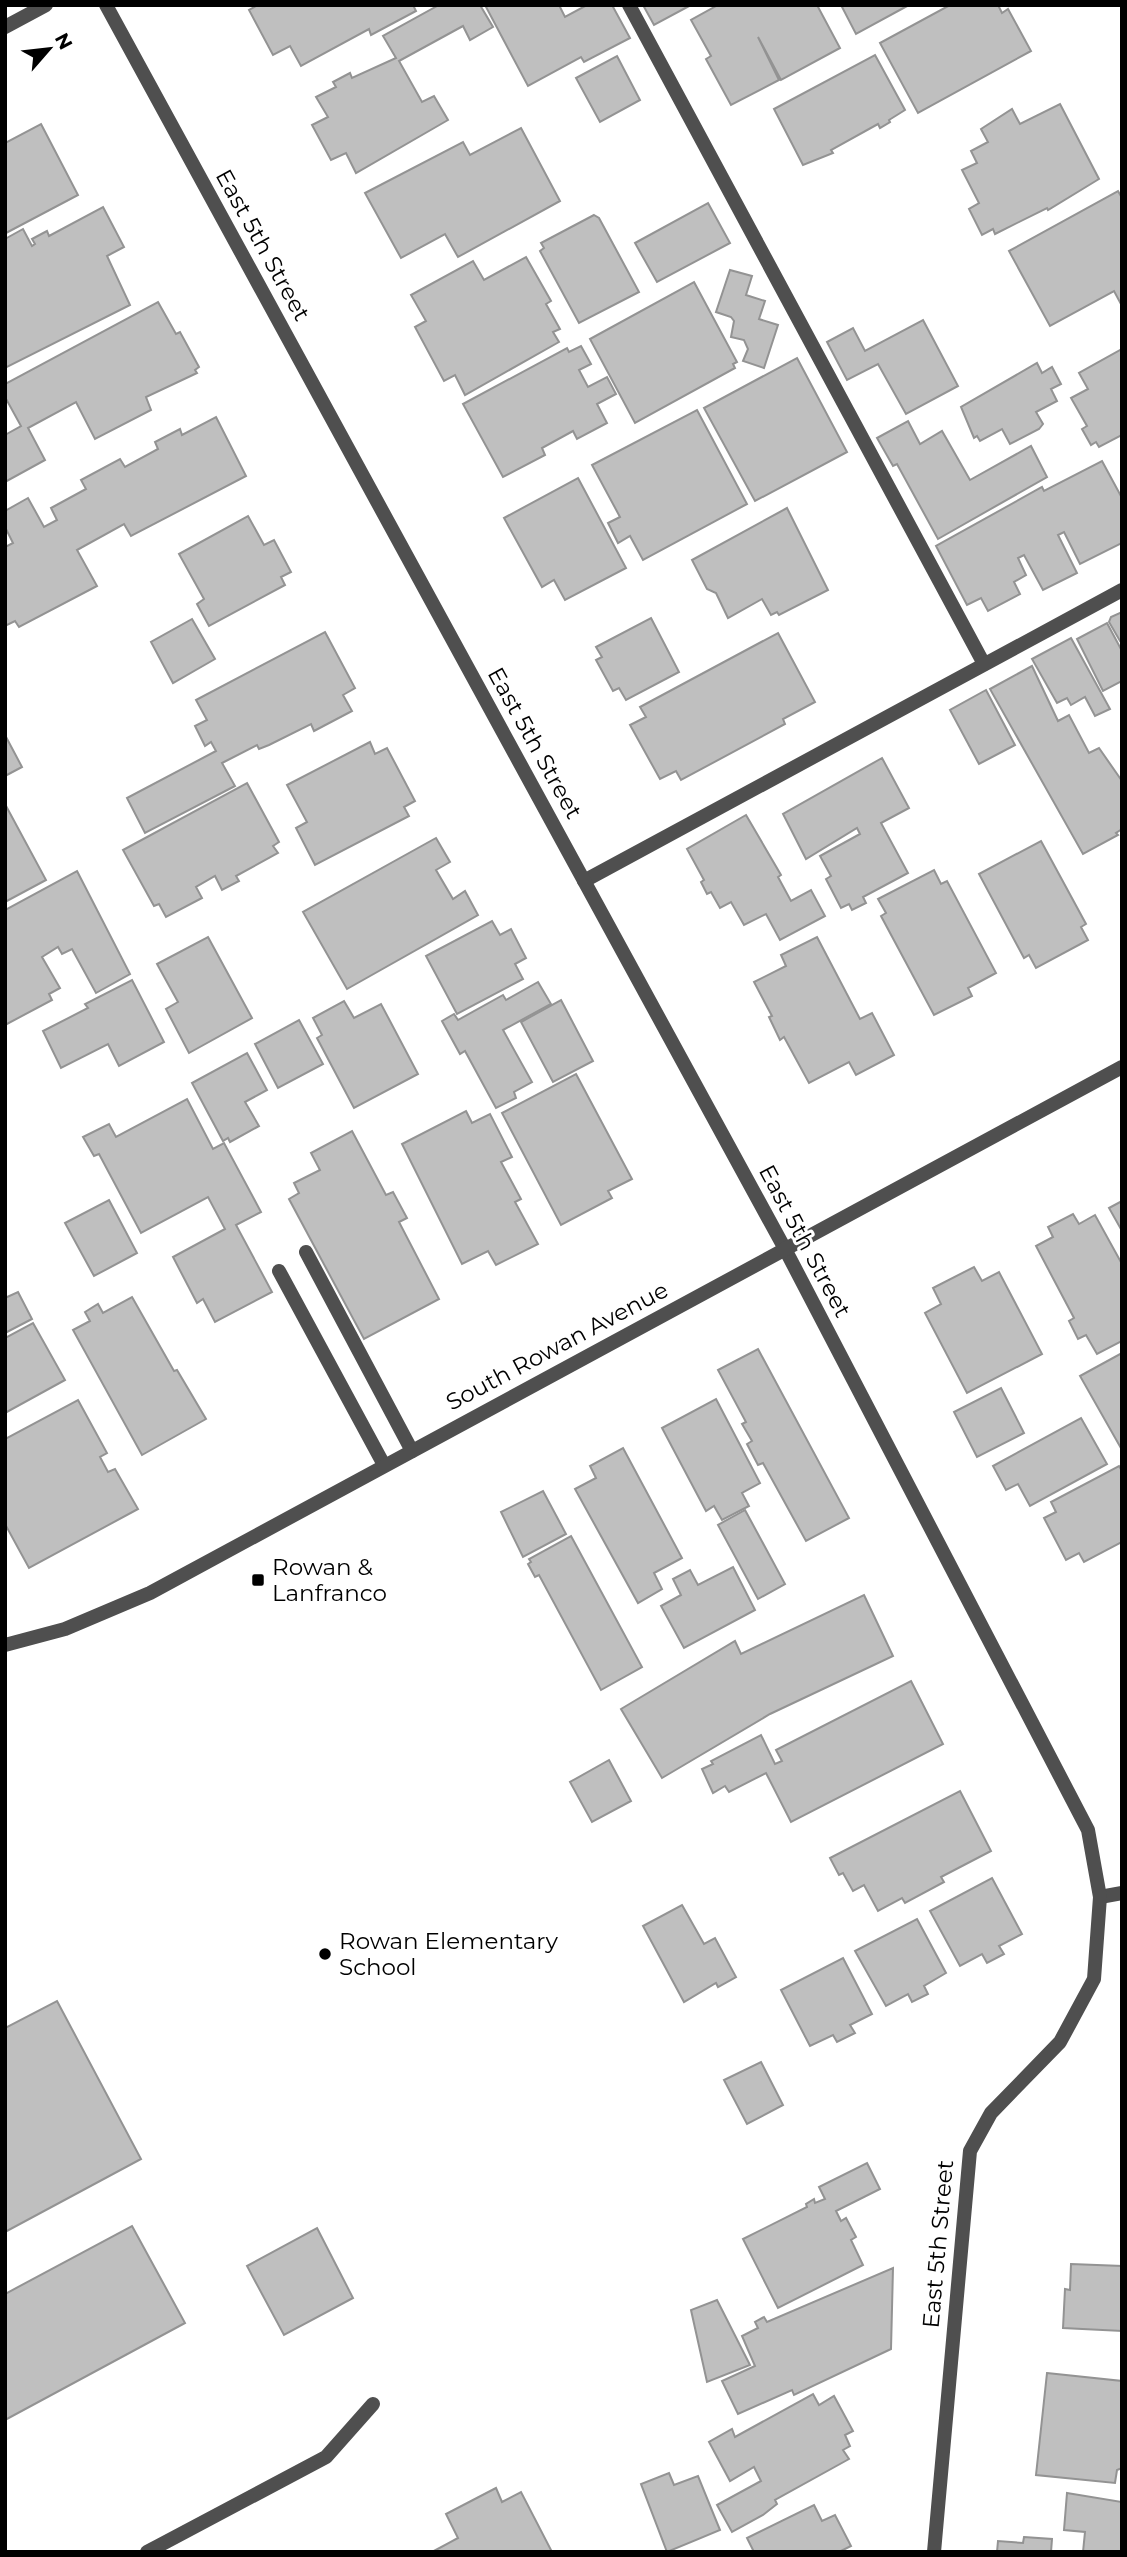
<svg xmlns="http://www.w3.org/2000/svg" width="1127" height="2557" viewBox="0 0 1127 2557" font-family="Montserrat,sans-serif">
  <style>
    .building { fill: #bfbfbf; stroke: #939393; stroke-width: 2 }
    .lines { fill: none; stroke-linecap: round; stroke-linejoin: round }
    .lane { stroke: #4f4f4f; stroke-width: 14 }
    .street { stroke: #4f4f4f; stroke-width: 14 }
    .poi-dot { fill: #000; stroke: #fff; stroke-width: 2.5 }
    .labels { text-anchor: middle; stroke-width: 6; stroke-linejoin: round; paint-order: stroke }
    .street-label { font-size: 23px; fill: #000; stroke: #fff }
    .poi-label { font-size: 23px; fill: #000; stroke: #fff; text-anchor: start }
  </style>
  <rect width="100%" height="100%" fill="#fff"/>
  <g class="building">
    <polygon points="258,5 413,5 416,11 371,35 369,29 301,66 290,46 273,55 249,10"/>
    <polygon points="439,5 480,5 493,27 470,40 463,26 399,61 422,102 434,96 448,120 356,173 346,153 331,160 312,125 328,117 316,97 336,87 333,82 350,73 352,78 396,58 383,36"/>
    <polygon points="485,5 559,5 565,17 587,5 612,5 630,38 584,62 581,57 528,86"/>
    <polygon points="643,5 691,5 654,25"/>
    <polygon points="718,5 817,5 840,48 781,80 758,37 779,80 731,105 706,59 711,56 691,20"/>
    <polygon points="841,5 909,5 856,34"/>
    <polygon points="950,5 998,5 1002,13 1008,9 1031,51 918,113 880,43"/>
    <polygon points="875,55 905,110 889,120 890,122 880,128 878,124 831,150 833,153 803,165 774,109"/>
    <polygon points="617,56 640,100 600,122 576,78"/>
    <polygon points="1060,104 1099,179 1048,210 1047,208 995,234 993,229 982,235 969,209 979,203 962,170 977,163 971,151 988,142 981,129 1012,109 1020,124"/>
    <polygon points="41,124 78,195 6,233 5,143"/>
    <polygon points="521,128 560,201 458,257 445,234 401,258 365,193 463,142 470,155"/>
    <polygon points="1118,191 1122,198 1122,306 1114,291 1050,326 1009,251"/>
    <polygon points="708,203 730,243 657,282 635,243"/>
    <polygon points="103,207 124,247 107,256 130,305 5,368 5,239 23,229 32,246 35,244 32,239 47,231 49,236"/>
    <polygon points="594,215 599,218 639,292 579,323 540,251 544,248 541,243"/>
    <polygon points="526,257 551,301 546,304 560,329 553,332 559,342 465,395 455,375 444,381 415,327 426,321 411,295 473,261 484,280"/>
    <polygon points="730,270 752,276 746,295 765,301 759,319 778,325 764,368 743,361 748,349 744,340 731,337 734,321 731,317 716,312"/>
    <polygon points="694,282 737,362 733,364 735,368 635,423 590,339"/>
    <polygon points="158,302 176,334 180,332 199,367 195,370 197,373 146,397 151,410 95,439 76,402 28,428 45,460 5,482 5,435 21,426 5,397 5,384"/>
    <polygon points="923,320 958,386 906,414 878,364 847,380 827,342 853,328 865,351"/>
    <polygon points="581,346 591,364 579,370 588,387 607,377 616,394 597,404 607,423 577,439 573,431 542,448 545,455 503,477 463,404 567,348 569,352"/>
    <polygon points="1122,349 1122,435 1099,447 1096,442 1091,445 1082,429 1087,426 1071,398 1088,389 1079,373"/>
    <polygon points="797,358 847,452 755,501 704,408"/>
    <polygon points="1037,363 1042,373 1052,367 1061,384 1051,389 1057,401 1036,412 1043,424 1039,429 1010,444 1002,429 980,441 977,436 974,438 961,407"/>
    <polygon points="697,410 747,504 643,560 630,536 618,543 608,523 620,517 592,465"/>
    <polygon points="216,417 246,476 131,536 124,524 77,550 97,586 19,627 15,621 5,626 5,547 13,543 5,527 5,511 28,498 44,527 57,520 51,508 86,489 81,480 120,459 125,467 158,449 155,442 180,429 182,435"/>
    <polygon points="908,421 920,444 942,431 970,480 1031,446 1047,477 938,539 897,464 893,466 877,438"/>
    <polygon points="1102,461 1122,498 1122,543 1080,564 1064,532 1058,535 1077,573 1043,590 1024,555 1018,558 1026,575 1014,582 1020,594 988,611 981,598 967,605 936,546 1042,487 1044,491"/>
    <polygon points="578,478 626,568 565,600 554,580 542,587 504,518"/>
    <polygon points="787,508 828,590 779,615 777,612 771,615 762,599 728,618 716,593 707,589 692,560"/>
    <polygon points="248,516 264,545 274,540 291,572 281,577 285,585 209,626 197,604 204,599 179,554"/>
    <polygon points="1122,612 1122,640 1120,641 1109,622 1111,617"/>
    <polygon points="651,618 679,672 626,700 619,688 613,691 596,660 602,657 596,647"/>
    <polygon points="192,619 215,659 173,683 151,642"/>
    <polygon points="1107,623 1122,651 1122,681 1103,691 1077,639"/>
    <polygon points="325,632 355,688 343,695 352,711 314,731 311,724 269,745 259,749 257,745 222,763 235,786 145,833 127,798 216,751 211,742 205,746 195,726 207,720 196,700"/>
    <polygon points="778,633 815,702 783,719 785,724 681,780 676,771 660,779 630,725 646,717 640,707"/>
    <polygon points="1071,638 1110,709 1095,716 1085,697 1071,705 1067,698 1057,703 1032,659"/>
    <polygon points="1032,666 1058,721 1069,715 1089,753 1099,748 1122,781 1122,829 1116,833 1118,835 1083,854 990,689"/>
    <polygon points="986,690 1015,745 979,764 950,710"/>
    <polygon points="5,735 22,767 5,776"/>
    <polygon points="370,742 375,754 387,748 415,801 404,807 409,816 315,865 296,828 307,822 287,785"/>
    <polygon points="882,758 909,808 881,823 908,873 863,897 866,903 852,910 849,904 841,908 826,879 831,876 820,856 860,834 857,828 806,859 783,814"/>
    <polygon points="247,783 279,842 273,846 278,853 236,876 239,881 222,890 215,876 196,887 202,898 166,917 159,904 154,906 123,850"/>
    <polygon points="5,804 46,880 5,902"/>
    <polygon points="746,815 781,875 778,877 791,901 811,890 825,916 780,940 766,914 744,925 731,902 720,908 711,892 707,894 701,882 704,880 687,849"/>
    <polygon points="436,838 450,862 436,870 453,899 465,891 478,915 347,989 303,912"/>
    <polygon points="1041,841 1086,924 1081,927 1088,940 1036,968 1029,955 1024,958 979,874"/>
    <polygon points="934,870 941,884 947,881 996,973 968,988 972,996 934,1015 881,916 886,913 878,899"/>
    <polygon points="77,871 130,974 96,993 72,949 62,954 58,947 42,957 60,988 49,994 52,1000 5,1025 5,910"/>
    <polygon points="492,921 500,935 511,929 526,958 515,964 523,979 457,1014 426,956"/>
    <polygon points="208,937 252,1018 189,1053 166,1009 178,1002 157,964"/>
    <polygon points="817,937 860,1019 872,1013 894,1055 856,1075 849,1062 809,1083 784,1037 780,1040 769,1017 772,1016 754,982 786,966 781,955"/>
    <polygon points="132,980 164,1042 119,1066 108,1044 61,1068 43,1031 88,1008 85,1004"/>
    <polygon points="538,982 551,1004 503,1030 532,1082 514,1092 516,1098 496,1108 465,1051 460,1054 442,1021 454,1014 458,1020 503,995 506,1000"/>
    <polygon points="561,1000 593,1061 553,1082 521,1022"/>
    <polygon points="344,1001 354,1018 381,1004 418,1074 354,1108 317,1038 322,1035 313,1018"/>
    <polygon points="299,1020 323,1064 278,1088 255,1044"/>
    <polygon points="247,1053 267,1090 245,1102 259,1126 230,1142 228,1138 223,1141 192,1083"/>
    <polygon points="576,1074 632,1179 608,1191 612,1198 561,1225 502,1113"/>
    <polygon points="187,1099 213,1149 224,1143 261,1212 236,1225 272,1292 215,1322 203,1299 197,1303 173,1257 225,1229 208,1197 141,1233 99,1154 94,1156 83,1137 109,1124 116,1137"/>
    <polygon points="466,1111 472,1123 490,1114 512,1157 501,1162 521,1199 515,1202 538,1244 496,1265 488,1251 462,1264 402,1144"/>
    <polygon points="352,1131 386,1195 393,1192 407,1218 399,1222 439,1299 364,1339 289,1199 299,1193 294,1183 320,1170 311,1153"/>
    <polygon points="109,1200 137,1253 94,1276 65,1223"/>
    <polygon points="1122,1201 1122,1231 1109,1208"/>
    <polygon points="1073,1214 1079,1224 1095,1215 1122,1264 1122,1341 1097,1354 1086,1335 1078,1339 1069,1321 1074,1318 1036,1246 1053,1237 1048,1227"/>
    <polygon points="974,1267 982,1281 999,1272 1042,1354 967,1393 925,1313 941,1304 933,1288"/>
    <polygon points="18,1292 32,1319 5,1333 5,1298"/>
    <polygon points="132,1297 174,1371 177,1370 206,1419 142,1455 73,1330 90,1321 85,1312 98,1304 103,1313"/>
    <polygon points="33,1323 65,1380 5,1413 5,1338"/>
    <polygon points="758,1349 849,1518 806,1541 763,1463 758,1465 747,1444 752,1441 742,1424 746,1422 718,1370"/>
    <polygon points="1122,1353 1122,1450 1080,1376"/>
    <polygon points="1001,1388 1024,1433 977,1457 954,1412"/>
    <polygon points="716,1399 760,1483 742,1493 749,1506 722,1520 714,1506 706,1511 662,1428"/>
    <polygon points="78,1400 107,1453 100,1457 108,1472 115,1469 138,1509 29,1568 5,1524 5,1439"/>
    <polygon points="1081,1418 1107,1464 1030,1506 1018,1484 1006,1490 993,1466"/>
    <polygon points="623,1448 682,1558 654,1573 662,1589 638,1603 575,1489 596,1478 590,1466"/>
    <polygon points="1119,1466 1122,1471 1122,1542 1084,1562 1079,1553 1066,1560 1044,1518 1056,1512 1051,1502"/>
    <polygon points="543,1491 566,1534 523,1557 501,1512"/>
    <polygon points="745,1510 785,1584 758,1599 718,1525"/>
    <polygon points="571,1536 642,1667 601,1690 539,1575 535,1577 528,1564 531,1562 529,1559"/>
    <polygon points="733,1567 755,1610 684,1648 661,1606 681,1595 673,1579 690,1570 698,1585"/>
    <polygon points="864,1595 893,1656 770,1714 662,1778 621,1709 735,1641 741,1654"/>
    <polygon points="911,1681 943,1744 791,1822 766,1773 729,1792 725,1786 713,1793 702,1769 713,1764 711,1761 761,1735 775,1764 782,1761 776,1750"/>
    <polygon points="609,1760 631,1801 592,1822 570,1782"/>
    <polygon points="960,1791 991,1851 941,1877 944,1882 905,1903 902,1898 878,1911 864,1885 853,1891 843,1873 839,1875 830,1858"/>
    <polygon points="992,1878 1022,1934 999,1946 1004,1954 987,1963 982,1954 960,1966 930,1911"/>
    <polygon points="682,1905 704,1944 715,1938 736,1977 718,1987 716,1983 684,2002 643,1926"/>
    <polygon points="917,1919 946,1973 924,1986 928,1994 912,2002 908,1994 886,2006 855,1951"/>
    <polygon points="843,1958 872,2014 850,2025 855,2033 837,2042 833,2035 810,2046 781,1990"/>
    <polygon points="57,2001 141,2159 5,2232 5,2028"/>
    <polygon points="761,2062 783,2105 747,2124 724,2080"/>
    <polygon points="867,2163 880,2189 836,2211 841,2221 846,2218 856,2237 851,2240 863,2265 778,2308 743,2239 807,2207 806,2204 814,2199 815,2203 825,2199 819,2187"/>
    <polygon points="132,2226 185,2323 5,2420 5,2294"/>
    <polygon points="317,2228 353,2298 284,2335 247,2266"/>
    <polygon points="1071,2264 1122,2266 1122,2331 1063,2328 1065,2289 1070,2290"/>
    <polygon points="893,2268 891,2349 794,2395 792,2390 738,2414 722,2381 755,2366 742,2336 758,2328 755,2322 764,2317 767,2322"/>
    <polygon points="717,2300 750,2365 707,2382 691,2310"/>
    <polygon points="1047,2373 1122,2381 1122,2468 1117,2470 1115,2483 1036,2475"/>
    <polygon points="813,2394 819,2405 834,2396 853,2431 845,2435 850,2446 843,2450 849,2459 775,2500 777,2504 763,2515 732,2532 717,2505 761,2481 754,2467 730,2481 709,2442 732,2429 735,2437"/>
    <polygon points="669,2473 674,2485 698,2476 720,2530 667,2552 641,2484"/>
    <polygon points="496,2488 502,2502 521,2492 552,2552 432,2552 458,2538 446,2514"/>
    <polygon points="1067,2493 1122,2502 1122,2552 1083,2552 1085,2532 1064,2530"/>
    <polygon points="814,2505 822,2521 835,2515 851,2546 839,2552 754,2552 747,2538"/>
    <polygon points="1024,2537 1052,2539 1051,2552 997,2552 998,2541 1023,2543"/>
  </g>
  <g class="lines">
    <g class="lane">
      <polyline points="629,5 984,664"/>
      <polyline points="584,881 1122,590"/>
      <polyline points="306,1252 412,1451"/>
      <polyline points="279,1271 384,1465"/>
      <polyline points="1100,1897 1122,1893"/>
    </g>
    <g class="street">
      <polyline points="106,5 785,1249 1088,1830 1100,1897 1094,1979 1060,2042 991,2113 970,2151 934,2552"/>
      <polyline points="5,27 46,5"/>
      <polyline points="5,1645 65,1629 150,1593 1122,1067"/>
      <polyline points="147,2552 326,2457 373,2404"/>
    </g>
  </g>
  <g class="poi-dot">
    <rect x="251" y="1573" width="14" height="14" rx="3.5"/>
    <circle cx="325" cy="1954" r="7"/>
  </g>
  <g class="labels">
    <g class="street-label">
      <text transform="translate(263 245) rotate(61)" y="8">East 5th Street</text>
      <text transform="translate(535 743) rotate(61)" y="8">East 5th Street</text>
      <text transform="translate(805 1241) rotate(62)" y="8">East 5th Street</text>
      <text transform="translate(557 1346) rotate(-28)" y="8">South Rowan Avenue</text>
      <text transform="translate(938 2244) rotate(-85)" y="8">East 5th Street</text>
    </g>
    <g class="poi-label">
      <text x="272" y="1575">Rowan &amp;<tspan x="272" dy="26">Lanfranco</tspan></text>
      <text x="339" y="1949">Rowan Elementary<tspan x="339" dy="26">School</tspan></text>
    </g>
  </g>
  <rect width="1127" height="2557" fill="none" stroke="#000000" stroke-width="14"/>
  <g transform="translate(49 49) rotate(62)" stroke="#ffffff" stroke-width="5" paint-order="stroke">
  <path d="M0-5L12 26L0 18L-12 26Z" fill="#000000"/>
  <text y="-10" font-size="19" font-weight="bold" text-anchor="middle" fill="#000000">N</text>
  </g>
</svg>
